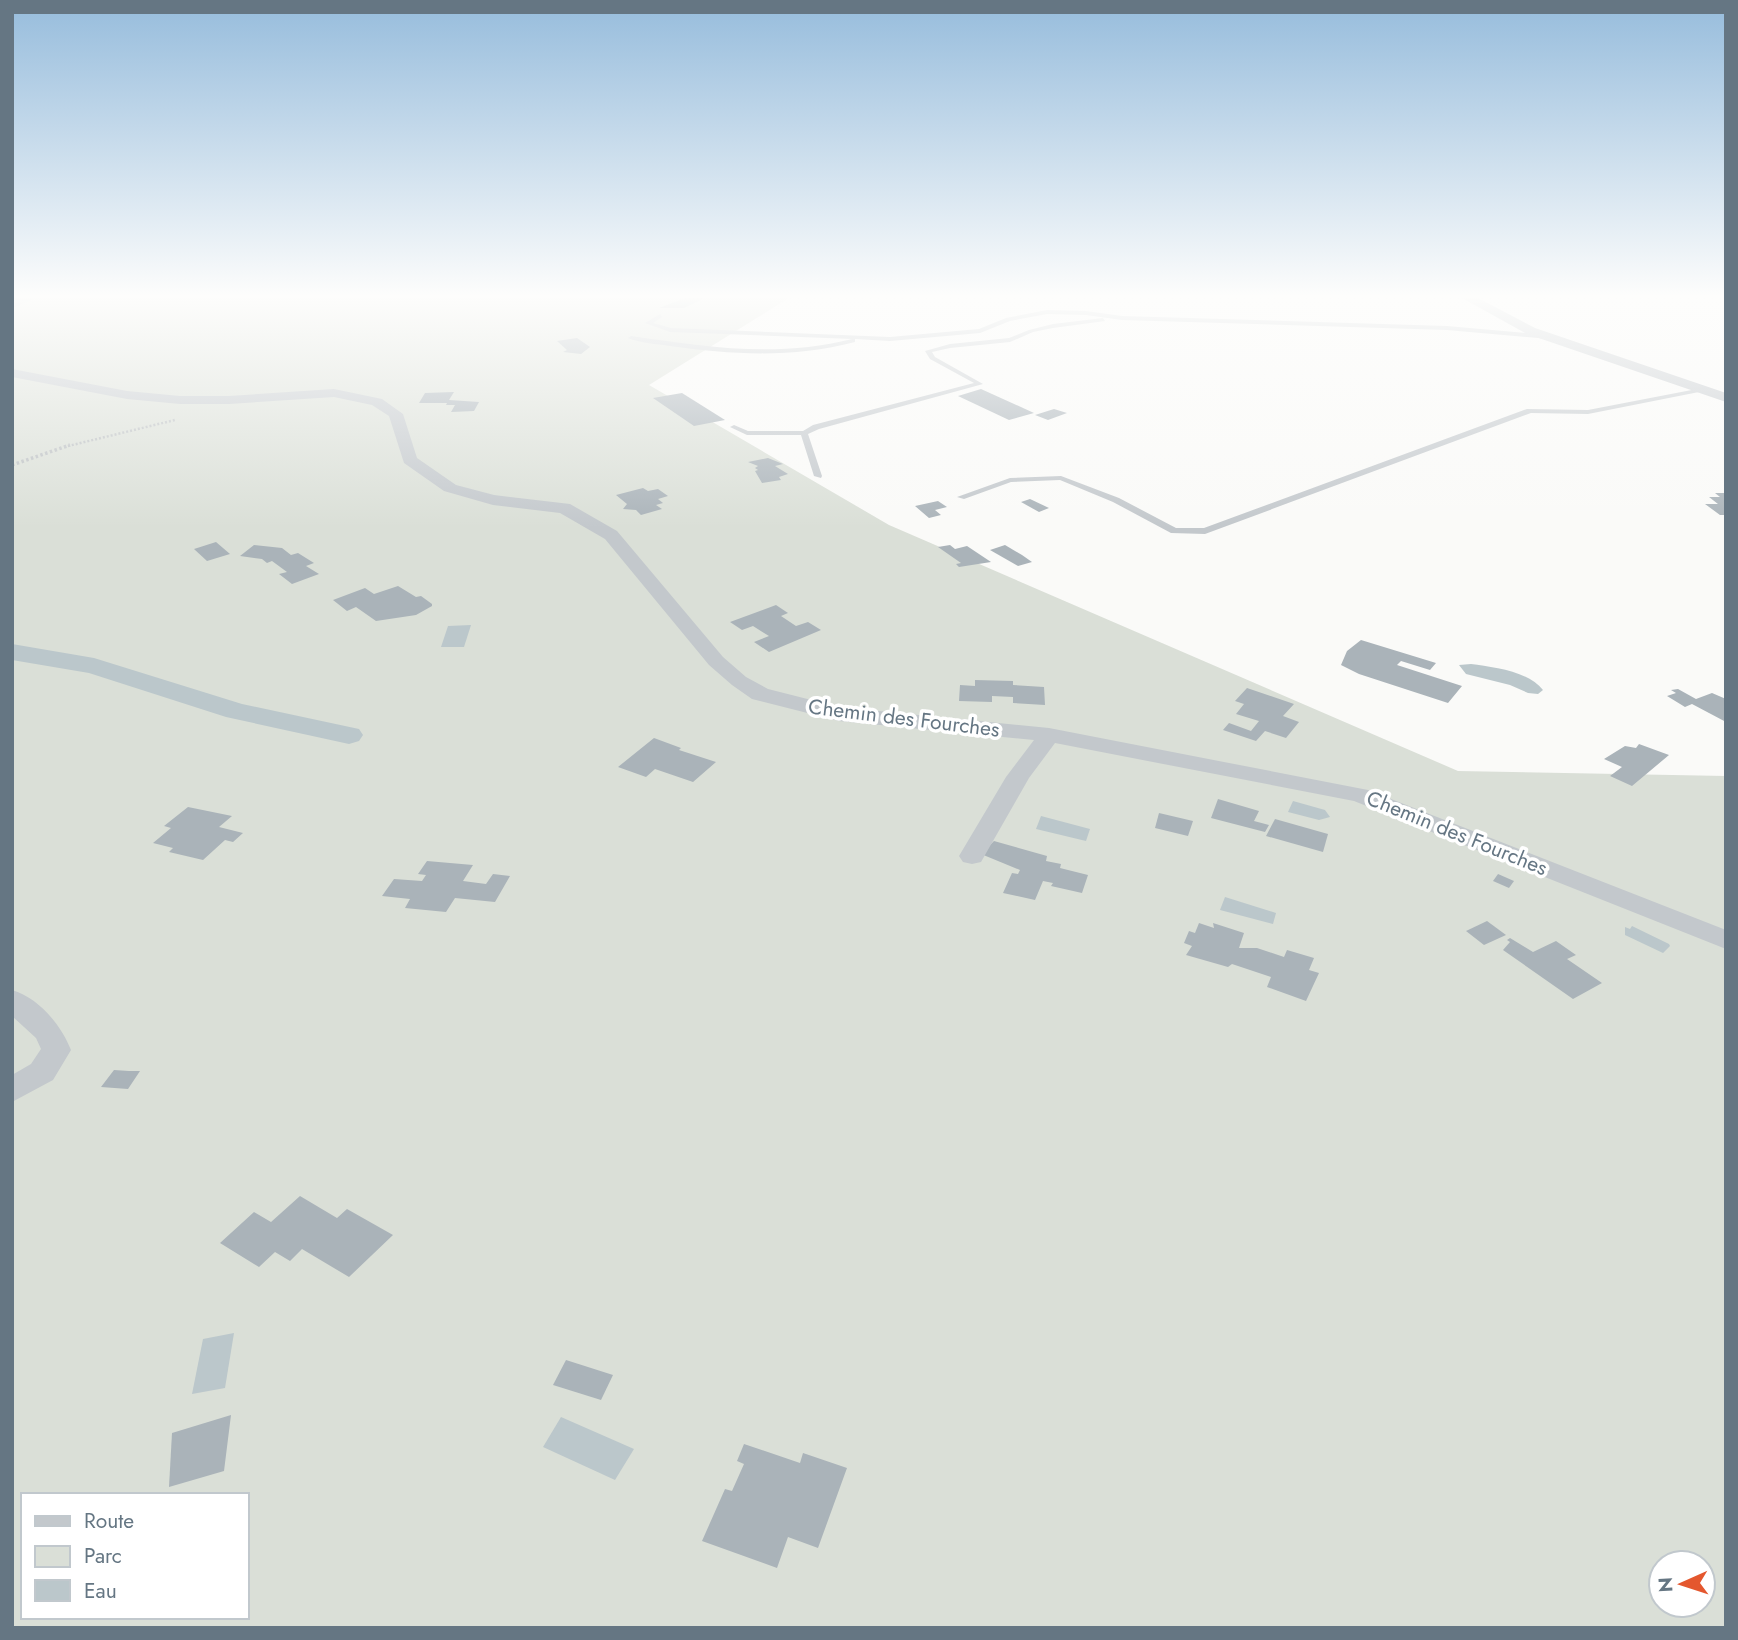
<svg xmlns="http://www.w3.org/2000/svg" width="1738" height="1640" viewBox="0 0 1738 1640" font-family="Jost,sans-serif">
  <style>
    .green { fill: #dadfd7; fill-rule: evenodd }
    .water { fill: #bbc7cb }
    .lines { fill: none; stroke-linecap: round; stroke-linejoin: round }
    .canal { fill: #bbc7cb; fill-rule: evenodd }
    .building { fill: #aab3b9 }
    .path-far1 { stroke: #bbbfc2; stroke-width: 2.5; stroke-dasharray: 2 2; stroke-linecap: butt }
    .path { stroke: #bbbfc2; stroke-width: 3.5; stroke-dasharray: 2.5 2.5; stroke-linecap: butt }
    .lane { fill: #c3c8cc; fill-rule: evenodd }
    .street { fill: #c3c8cc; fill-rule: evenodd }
    .labels { text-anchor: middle; stroke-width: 7; stroke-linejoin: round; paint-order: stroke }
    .street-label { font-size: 21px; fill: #657683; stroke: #fff }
  </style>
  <rect width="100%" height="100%" fill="#fafaf8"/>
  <path class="green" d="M12,298H789L649,385L889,525L1458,771L1726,776V1628H12ZM23,1495H247V1617H23ZM1661,1563H1703V1605H1661Z"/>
  <g class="water">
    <polygon points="471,625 464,647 441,647 448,626"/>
    <path d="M1471,664C1493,667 1528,671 1543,690L1538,694L1528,693L1510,685L1466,674L1459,665Z"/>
    <polygon points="1293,801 1325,810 1330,817 1319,820 1288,812"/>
    <polygon points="1041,816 1090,829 1086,841 1036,829"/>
    <polygon points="1225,897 1276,913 1273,924 1220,910"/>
    <polygon points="1632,926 1669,944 1670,946 1663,953 1625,935 1625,927 1630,929"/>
    <polygon points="234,1333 225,1388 192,1394 203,1339"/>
    <polygon points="561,1417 634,1449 615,1480 543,1447"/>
  </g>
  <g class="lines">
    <polygon class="canal" points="12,644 94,658 242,704 359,729 363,735 359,741 349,744 226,717 89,673 12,660"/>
  </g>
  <g class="building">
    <polygon points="685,298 705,298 684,308 659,308"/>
    <polygon points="577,338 590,347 581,354 563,352 567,350 557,341"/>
    <polygon points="981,389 1034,413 1009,420 958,396"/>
    <polygon points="454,392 449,400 479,402 474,411 451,412 455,405 446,405 447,403 419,403 425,393"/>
    <polygon points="682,393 725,420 694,426 653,398"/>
    <polygon points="1054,409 1067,413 1048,420 1035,415"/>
    <polygon points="768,458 783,464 775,466 788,474 779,477 781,480 762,483 755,471 758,470 755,468 758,466 748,462"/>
    <polygon points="643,488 648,491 658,489 668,496 658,499 663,503 656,505 662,509 641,515 636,510 623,509 627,504 616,495"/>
    <polygon points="1715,493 1726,493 1726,515 1720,515 1705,504 1718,504 1709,497 1720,497"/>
    <polygon points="1030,499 1049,508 1039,512 1021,502"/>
    <polygon points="938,501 947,507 935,510 941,515 929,518 915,506"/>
    <polygon points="216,542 230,554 207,561 194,549"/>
    <polygon points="254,545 282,548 291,555 298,553 314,563 306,566 319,574 292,584 279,574 287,572 272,561 267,563 262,559 240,556"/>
    <polygon points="950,545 955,549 967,546 991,562 959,567 956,564 961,563 938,547"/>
    <polygon points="1005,545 1022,555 1032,562 1018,566 990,550"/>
    <polygon points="398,586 416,597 421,596 432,604 432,606 416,615 376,621 356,607 347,611 333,600 365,588 374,594"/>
    <polygon points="776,605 788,613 781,616 796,626 808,622 821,630 769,652 754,642 769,636 753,626 742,630 730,622"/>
    <polygon points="1361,640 1436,663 1430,670 1401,661 1397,665 1462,686 1448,703 1359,674 1341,665 1347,651"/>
    <polygon points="975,680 1013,681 1013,685 1044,687 1045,705 1013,703 1013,697 992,696 992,702 959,701 960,685 975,686"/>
    <polygon points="1247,688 1294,704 1283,716 1299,722 1286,738 1265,731 1256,741 1223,730 1229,723 1251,731 1259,721 1236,714 1244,704 1235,701"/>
    <polygon points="1678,689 1696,699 1712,693 1726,699 1726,722 1692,704 1685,707 1667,696 1676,693 1671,690"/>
    <polygon points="654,738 681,748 679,750 716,762 693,782 655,769 646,777 618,767"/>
    <polygon points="1639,744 1669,755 1632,786 1610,776 1622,767 1604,759 1625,746 1636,748"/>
    <polygon points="1218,799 1259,811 1254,821 1269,825 1265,832 1211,818"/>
    <polygon points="188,807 232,816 219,827 243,833 233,842 225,840 203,860 169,852 173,848 153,843 171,828 164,826"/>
    <polygon points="1159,813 1193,821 1188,836 1155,828"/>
    <polygon points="1275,819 1328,834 1323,852 1266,836"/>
    <polygon points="994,841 1047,856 1046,861 1061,864 1060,868 1088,875 1082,893 1051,886 1053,883 1043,881 1035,900 1003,893 1012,873 1018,874 1020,870 981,854"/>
    <polygon points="427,861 473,865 463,881 486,884 493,874 510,876 495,902 455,898 446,912 405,908 410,899 382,896 394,879 422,881 426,875 418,874"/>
    <polygon points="1498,874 1514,881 1509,888 1493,881"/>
    <polygon points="1487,921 1506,935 1484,945 1466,931"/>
    <polygon points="1199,923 1214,928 1213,923 1244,933 1239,948 1257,948 1284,957 1287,950 1314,958 1309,970 1319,973 1306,1001 1267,987 1271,977 1232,964 1228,967 1186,955 1192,946 1184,943 1189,931 1195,933"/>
    <polygon points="1510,938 1533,952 1556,941 1576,955 1567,959 1602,983 1573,999 1503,950 1510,942 1507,940"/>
    <polygon points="114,1070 129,1071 140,1071 128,1089 101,1087"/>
    <polygon points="300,1196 337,1218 347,1209 393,1235 349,1277 302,1249 290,1261 275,1252 259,1267 220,1243 254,1212 271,1222"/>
    <polygon points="566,1360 613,1375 601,1400 553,1385"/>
    <polygon points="231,1415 224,1471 169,1487 172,1433"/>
    <polygon points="744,1444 800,1463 803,1453 847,1468 818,1548 788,1537 777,1568 702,1541 725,1489 732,1491 744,1464 737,1461"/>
  </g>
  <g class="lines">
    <polyline class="path-far1" points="64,447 175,420"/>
    <polyline class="path" points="12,465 70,445"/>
    <g class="lane">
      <path d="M1047,310L1086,311L1122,316L1447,326L1549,335L1552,337L1549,339L1447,330L1122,320L1086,315L1047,314L1010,321L980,333L890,341L855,339V342C793,358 733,355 670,346C657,344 640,343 628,338L631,336C705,347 778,358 852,339L670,332L645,323L660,314L662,317L653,323L671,328L890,337L979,329L1006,318Z"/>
      <polygon points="1103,318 1105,321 1053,328 1033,332 1010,342 950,348 932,352 935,357 983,384 819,429 808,434 822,476 821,478 814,476 801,435 747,435 730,427 734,425 748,431 803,431 813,425 974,383 930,359 925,351 950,344 1009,338 1029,330 1053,324"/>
      <polygon points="1702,388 1706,390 1704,391 1588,414 1531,413 1205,534 1171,533 1113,502 1060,480 1011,482 964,499 957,497 1010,478 1061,476 1119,498 1176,528 1204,528 1527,409 1588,410"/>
    </g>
    <g class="street">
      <polygon points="32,298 30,301 12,308 12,300"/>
      <polygon points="1462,298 1478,298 1535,328 1726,393 1726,402 1527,334"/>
      <polygon points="12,369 127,391 180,396 229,396 334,389 382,399 403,414 417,458 456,485 494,495 570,504 617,531 723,657 746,677 768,689 839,707 1049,728 1368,790 1726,930 1726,949 1354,801 1055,743 1029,778 981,862 972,864 963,862 959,856 1006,777 1034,740 839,721 752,699 732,685 709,665 605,539 560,513 493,505 444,491 404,463 389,416 372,405 334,397 229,404 180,404 127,399 12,377"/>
      <path d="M12,990C39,998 61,1025 71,1050L53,1080L12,1102V1075L31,1064L41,1049L36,1038L12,1016Z"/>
    </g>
  </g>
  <linearGradient id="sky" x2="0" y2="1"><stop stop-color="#96bcdc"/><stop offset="0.56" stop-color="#fdfdfc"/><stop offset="1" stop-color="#fdfdfc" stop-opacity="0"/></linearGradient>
  <rect width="1738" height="528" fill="url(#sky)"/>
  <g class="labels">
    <g class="street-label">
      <text transform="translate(904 718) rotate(7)" y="7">Chemin des Fourches</text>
      <text transform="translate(1457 833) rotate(22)" y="7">Chemin des Fourches</text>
    </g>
  </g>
  <rect width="1738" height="1640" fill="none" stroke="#657683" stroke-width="28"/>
  <rect x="21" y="1493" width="228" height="126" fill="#ffffff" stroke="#c1c8cd" stroke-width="2"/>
  <rect x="35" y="1516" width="35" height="10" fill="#c3c8cc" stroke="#c1c8cd" stroke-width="2"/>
  <text x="84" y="1528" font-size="21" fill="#657683">Route</text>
  <rect x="35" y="1546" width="35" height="21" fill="#dadfd7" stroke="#c1c8cd" stroke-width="2"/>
  <text x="84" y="1563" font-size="21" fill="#657683">Parc</text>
  <rect x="35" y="1580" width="35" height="21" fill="#bbc7cb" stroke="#c1c8cd" stroke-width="2"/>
  <text x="84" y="1598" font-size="21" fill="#657683">Eau</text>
  <g transform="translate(1682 1584) rotate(267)"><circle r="33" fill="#ffffff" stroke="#c1c8cd" stroke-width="2"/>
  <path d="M0-5L12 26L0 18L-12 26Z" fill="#e4572e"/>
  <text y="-10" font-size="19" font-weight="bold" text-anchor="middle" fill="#657683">N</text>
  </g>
</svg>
